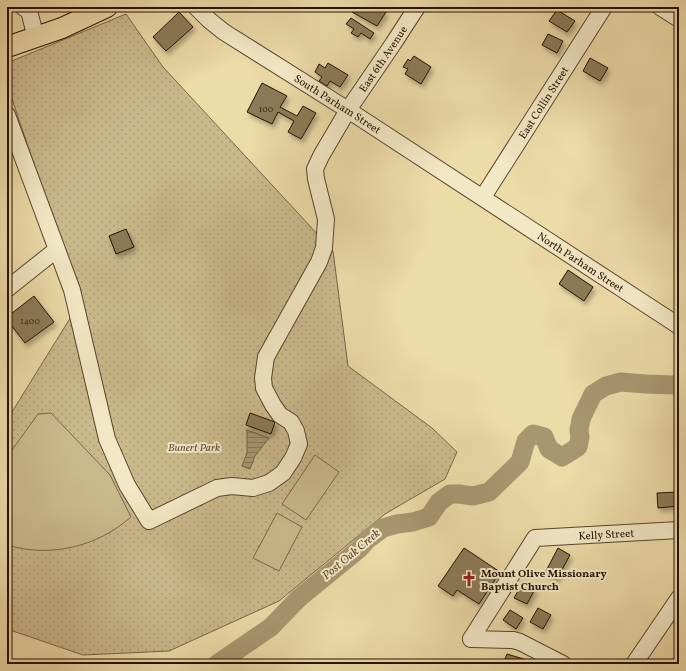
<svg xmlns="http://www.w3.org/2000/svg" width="686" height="671" viewBox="0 0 686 671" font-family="Vollkorn,serif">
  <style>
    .park { fill: url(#park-dots); stroke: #786547 }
    .garden { fill: #cbb98c; stroke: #786547 }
    .water { fill: url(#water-rules); stroke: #746144 }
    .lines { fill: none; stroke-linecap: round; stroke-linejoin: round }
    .river { stroke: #a99670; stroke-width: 19 }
    .building { fill: #8d7a58; stroke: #251102; filter: url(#shadow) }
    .minor-casing { stroke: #57442c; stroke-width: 18 }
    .major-casing { stroke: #251102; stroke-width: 22 }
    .minor { stroke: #f3e8c6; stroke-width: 16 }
    .major { stroke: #eddba8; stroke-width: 20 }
    .labels { text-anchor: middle; stroke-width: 4; stroke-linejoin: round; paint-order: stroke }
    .number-label { font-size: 9px; fill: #3f2b18 }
    .street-label { font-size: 11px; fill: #251102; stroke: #f3e8c6 }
    .park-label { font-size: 11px; font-style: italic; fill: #5f4c32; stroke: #f3e8c6 }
    .poi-label { font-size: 11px; font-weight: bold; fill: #251102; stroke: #f3e8c6; text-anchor: start }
    .water-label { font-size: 12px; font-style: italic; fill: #604d33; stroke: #f3e8c6 }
  </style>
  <defs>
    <pattern id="park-dots" width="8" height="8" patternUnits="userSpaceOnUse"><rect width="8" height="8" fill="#cbb98c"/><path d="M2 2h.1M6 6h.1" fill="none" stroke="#ae9e77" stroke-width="1.8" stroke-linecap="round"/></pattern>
    <pattern id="water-rules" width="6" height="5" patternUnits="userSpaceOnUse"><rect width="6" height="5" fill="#a99670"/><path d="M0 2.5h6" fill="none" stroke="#89795a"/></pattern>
    <filter id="shadow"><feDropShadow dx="2.5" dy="4" stdDeviation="2" flood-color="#0004"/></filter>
  </defs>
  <rect width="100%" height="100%" fill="#eddba8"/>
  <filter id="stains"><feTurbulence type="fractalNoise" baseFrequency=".005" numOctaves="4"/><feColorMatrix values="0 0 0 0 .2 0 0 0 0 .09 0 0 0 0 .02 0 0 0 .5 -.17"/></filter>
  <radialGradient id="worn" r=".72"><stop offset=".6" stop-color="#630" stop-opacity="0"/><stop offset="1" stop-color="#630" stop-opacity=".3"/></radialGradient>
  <polygon class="park" points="126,14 163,67 333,251 348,366 432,428 457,452 445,479 385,514 279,601 169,651 83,655 7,629 7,420 74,312 62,248 7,84 7,63"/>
  <g class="garden">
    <path d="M51,413L110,475L131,517C97,547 50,558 7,545V457L38,414Z"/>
    <polygon points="315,455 339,472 306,520 282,504"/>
    <polygon points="277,513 302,527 279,571 253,558"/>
  </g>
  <polygon class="water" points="247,430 269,438 255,456 250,469 242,466 247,453"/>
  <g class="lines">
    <polyline class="river" points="217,664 271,627 299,598 359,549 368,539 383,528 397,524 413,522 429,517 439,502 450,494 459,494 473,496 489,492 520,462 526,441 533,434 544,437 549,449 562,457 578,447 580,437 579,430 581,419 593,394 606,386 621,382 646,384 673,385 679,386"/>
  </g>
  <g class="building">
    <polygon points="355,7 377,7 386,12 377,26 352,12"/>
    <polygon points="557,10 575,21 567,32 549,21"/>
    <polygon points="179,12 193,27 166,51 153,37"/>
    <polygon points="351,18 374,33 370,39 361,33 358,37 351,33 354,29 346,24"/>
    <polygon points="548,34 563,41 557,53 542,45"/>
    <polygon points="414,56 431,67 421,84 405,74 408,69 403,67 408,59 410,61"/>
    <polygon points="590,58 608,68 600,81 583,71"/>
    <polygon points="328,63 348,75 340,87 330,81 327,86 319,81 322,77 315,72 319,64 325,68"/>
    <polygon points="262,83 287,96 280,107 297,116 303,106 316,113 301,139 288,132 294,121 278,112 272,124 247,112"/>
    <polygon points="126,229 134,247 116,254 109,236"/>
    <polygon points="568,270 593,287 584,301 559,284"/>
    <polygon points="34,296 54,322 25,343 7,320 7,317"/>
    <polygon points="250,413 275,422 271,434 246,425"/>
    <polygon points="679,492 679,506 658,508 657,493"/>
    <polygon points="464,548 500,572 479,604 457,590 453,596 438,586"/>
    <polygon points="558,548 570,555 557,579 545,573"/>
    <polygon points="523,582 535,589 527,604 514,598"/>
    <polygon points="538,608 551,615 543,629 530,622"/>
    <polygon points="510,610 523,618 516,629 503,620"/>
    <polygon points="507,654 530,661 529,664 503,664"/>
  </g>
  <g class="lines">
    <g class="minor-casing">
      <g id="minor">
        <polyline points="23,7 29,11 36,38"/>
        <path id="s1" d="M196,7L209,20L224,32L348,110L679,326"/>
        <polyline points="660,7 679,19"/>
        <path id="s2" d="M7,115L72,290L107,439L127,485L149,521L217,488L232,486L253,488L269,483L283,473L293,458L299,444L296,431L291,422L280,415L273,405L264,388L263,378L266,357L319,262L324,248L326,219L316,179L315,169L321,156L348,110L393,44L417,7"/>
        <path id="s3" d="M483,197L604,7"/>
        <polyline points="7,289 56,250"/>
        <path id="s4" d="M471,639L535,538L679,530"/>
        <polyline points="471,639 513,640 520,642 563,664"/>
        <polyline points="634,664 679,598"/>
      </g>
    </g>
    <g class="major-casing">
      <polyline id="major" points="7,47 62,28 107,7"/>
    </g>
    <use href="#minor" class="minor"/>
    <use href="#major" class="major"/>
  </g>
  <defs>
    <g id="church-bare" transform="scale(1.2)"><path d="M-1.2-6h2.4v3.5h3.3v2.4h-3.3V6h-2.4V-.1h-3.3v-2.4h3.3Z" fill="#8f2418" stroke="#f3e8c6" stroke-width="2.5" paint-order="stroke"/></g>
  </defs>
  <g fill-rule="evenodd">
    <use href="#church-bare" x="469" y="579"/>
  </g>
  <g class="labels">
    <g class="number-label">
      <text x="266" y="112">100</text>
      <text x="30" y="324">1400</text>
    </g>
    <g class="street-label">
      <text dy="4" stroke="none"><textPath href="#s2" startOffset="1044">East 6th Avenue</textPath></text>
      <text dy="4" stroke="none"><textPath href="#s3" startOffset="112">East Collin Street</textPath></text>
      <text dy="4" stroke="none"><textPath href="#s1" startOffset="172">South Parham Street</textPath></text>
      <text dy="4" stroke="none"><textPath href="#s1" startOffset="462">North Parham Street</textPath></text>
      <text dy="4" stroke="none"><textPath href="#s4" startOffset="191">Kelly Street</textPath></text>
    </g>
    <g class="park-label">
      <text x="194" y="451">Bunert Park</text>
    </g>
    <g class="poi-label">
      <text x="481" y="577">Mount Olive Missionary<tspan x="481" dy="13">Baptist Church</tspan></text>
    </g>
    <g class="water-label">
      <text transform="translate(351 554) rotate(-40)" y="4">Post Oak Creek</text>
    </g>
  </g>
  <rect width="686" height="671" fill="none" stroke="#eddba8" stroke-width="24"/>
  <rect x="8" y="8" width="670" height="655" fill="none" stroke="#251102" stroke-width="2"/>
  <rect x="12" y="12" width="662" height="647" fill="none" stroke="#251102"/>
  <rect width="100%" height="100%" filter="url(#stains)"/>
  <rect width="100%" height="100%" fill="url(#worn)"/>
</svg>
